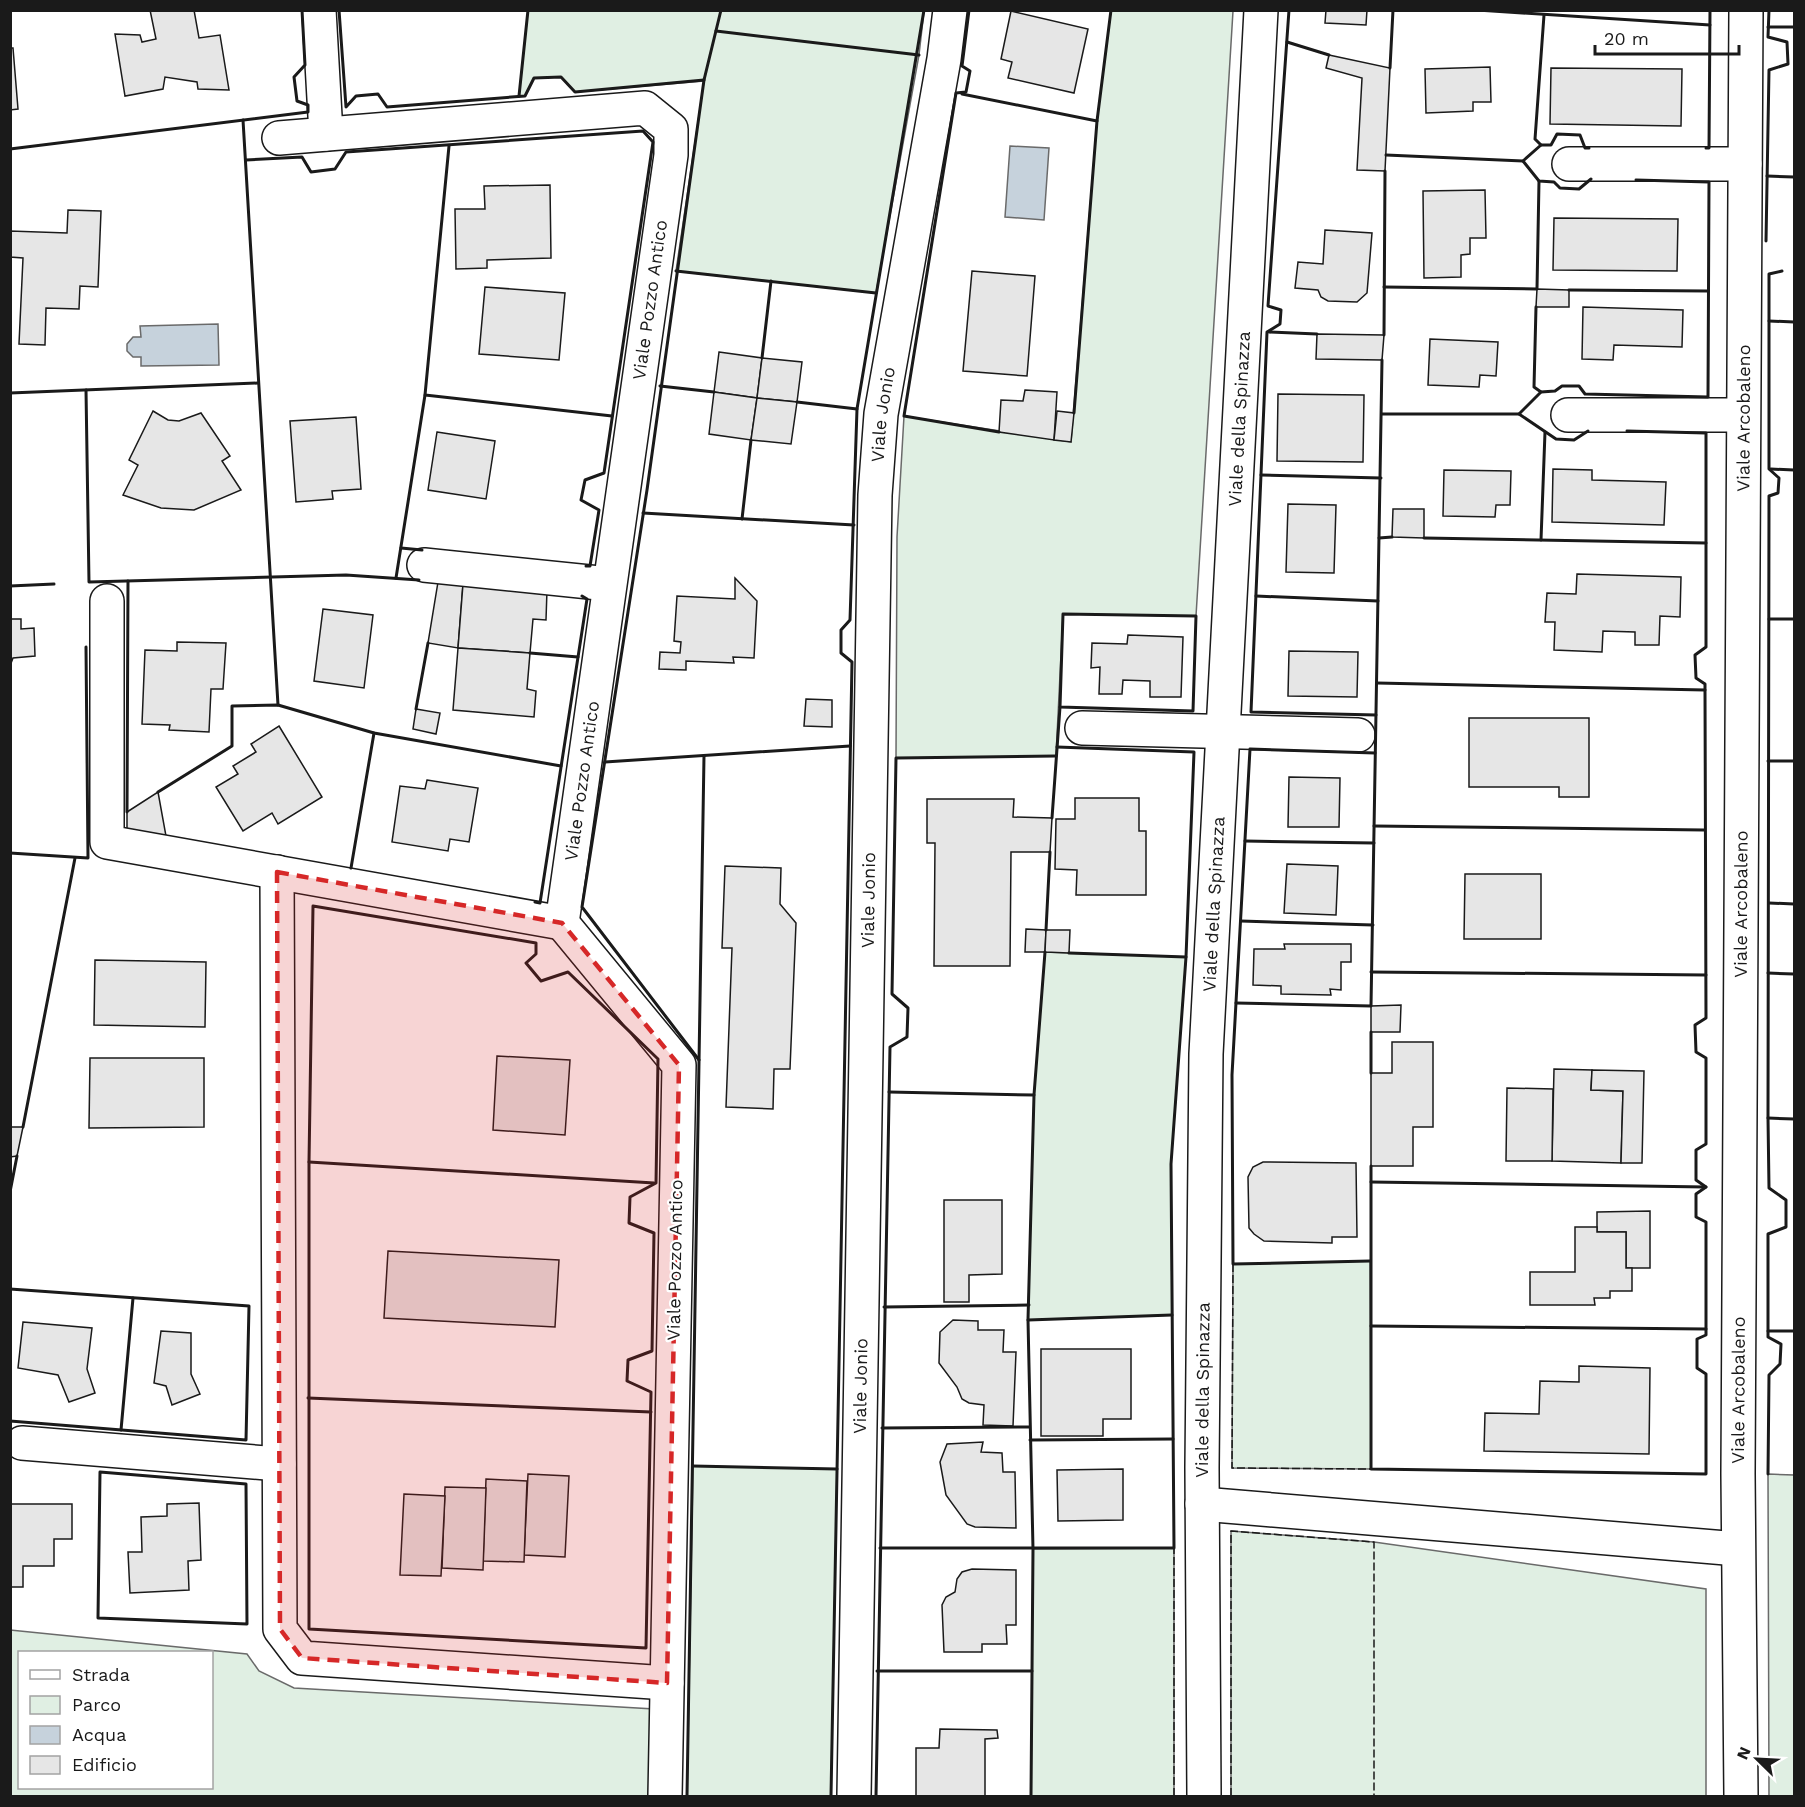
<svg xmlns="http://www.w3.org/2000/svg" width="1805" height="1807" viewBox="0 0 1805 1807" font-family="'Work Sans',sans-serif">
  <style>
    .green { fill: #e0efe3; stroke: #6a6a6a; stroke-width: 1.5; fill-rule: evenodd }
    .water { fill: #c6d2dc; stroke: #6a6a6a; stroke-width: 1.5 }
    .building { fill: #e6e6e6; stroke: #1a1a1a; stroke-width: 1.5 }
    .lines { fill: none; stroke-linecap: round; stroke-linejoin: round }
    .street-casing { stroke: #1a1a1a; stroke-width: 36 }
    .street { stroke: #fff; stroke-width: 33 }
    .fence { stroke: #1a1a1a; stroke-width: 1.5; stroke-dasharray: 8 3; stroke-linecap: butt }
    .wall { stroke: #1a1a1a; stroke-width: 3 }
    .marked { fill: #d62828; fill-opacity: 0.2; stroke: #d62828; stroke-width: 4.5; stroke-dasharray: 12 8; stroke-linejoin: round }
    .labels { text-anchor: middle; stroke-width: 4.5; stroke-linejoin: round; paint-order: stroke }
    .street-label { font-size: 18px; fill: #1a1a1a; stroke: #fff }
  </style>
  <rect width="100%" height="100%" fill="#fff"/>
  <g class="green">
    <polygon points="528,11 924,11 919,55 876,293 676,271 704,81 575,92 561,77 534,78 525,96 519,96"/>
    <polygon points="1111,11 1233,11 1196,616 1063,614 1056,756 896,758 897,537 904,416 1071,442 1097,121"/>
    <polygon points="1045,952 1186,957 1171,1164 1172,1315 1028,1320 1034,1095"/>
    <polygon points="1370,1261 1371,1469 1232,1468 1233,1264"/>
    <polygon points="693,1466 837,1469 831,1796 687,1796"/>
    <polygon points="1768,1474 1794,1475 1794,1796 1769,1796"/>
    <polygon points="1231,1531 1374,1542 1706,1589 1706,1796 1231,1796"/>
    <polygon points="1174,1548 1174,1796 1031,1796 1033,1549"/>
    <path d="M10,1630L247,1654L259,1671L294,1688L654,1709L652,1796H11ZM20,1652H212V1788H20Z"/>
  </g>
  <g class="water">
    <polygon points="1010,146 1049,148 1044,220 1005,217"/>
    <polygon points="218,324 219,365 141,366 141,357 133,357 127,351 127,344 133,337 141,337 140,326"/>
  </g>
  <g class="building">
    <polygon points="150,10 194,10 199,38 220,35 229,90 198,89 197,82 165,77 163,89 125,96 115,34 140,35 142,42 156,39"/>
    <polygon points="1326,10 1367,10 1366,25 1325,23"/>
    <polygon points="1011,11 1088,29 1074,93 1008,78 1012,62 1001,59"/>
    <polygon points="10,48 13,48 18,109 10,110"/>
    <polygon points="1329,55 1390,68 1385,171 1357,170 1362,78 1326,68"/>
    <polygon points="1490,67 1491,102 1473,102 1473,111 1426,113 1425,69"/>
    <polygon points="1551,68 1682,69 1681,126 1550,124"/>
    <polygon points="550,185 551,258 487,260 487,268 456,269 455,209 485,209 484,186"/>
    <polygon points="1485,190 1486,238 1470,238 1470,254 1461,255 1461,277 1424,278 1423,191"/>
    <polygon points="68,210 101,211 98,287 80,286 79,309 46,308 45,345 19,344 23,258 10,257 10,231 67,233"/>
    <polygon points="1554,218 1678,219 1677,271 1553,270"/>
    <polygon points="1325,230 1372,233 1367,293 1357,302 1328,301 1321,297 1318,290 1295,288 1298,262 1323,264"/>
    <polygon points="972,271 1035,276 1027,376 963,371"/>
    <polygon points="485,287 565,293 559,360 479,354"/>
    <polygon points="1537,289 1569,290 1569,307 1536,307"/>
    <polygon points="1583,307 1683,310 1682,347 1614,345 1613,360 1582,359"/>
    <polygon points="1317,334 1384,335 1382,360 1316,359"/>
    <polygon points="1430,339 1498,342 1496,376 1480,375 1479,387 1428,385"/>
    <polygon points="719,352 762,358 757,398 714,392"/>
    <polygon points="762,358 802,362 797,402 757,398"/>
    <polygon points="1025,390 1057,392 1054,440 999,432 1001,400 1023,401"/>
    <polygon points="714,392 757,398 751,440 709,434"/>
    <polygon points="1278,394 1364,395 1363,462 1277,461"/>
    <polygon points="757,398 797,402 791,444 751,440"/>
    <polygon points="153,411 168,420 179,421 201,413 230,456 222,461 241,490 194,510 161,508 123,495 138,465 129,460"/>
    <polygon points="1057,411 1074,413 1071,442 1054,440"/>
    <polygon points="356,417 361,489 332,491 333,499 296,502 290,421"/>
    <polygon points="437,432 495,441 486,499 428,490"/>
    <polygon points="1553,469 1592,470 1592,480 1666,482 1664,525 1552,522"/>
    <polygon points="1444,470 1511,471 1510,505 1496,505 1495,517 1443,516"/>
    <polygon points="1288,504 1336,505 1334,573 1286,572"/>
    <polygon points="1393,509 1424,509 1424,538 1392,537"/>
    <polygon points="1577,574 1681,577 1680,617 1660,616 1659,645 1635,645 1635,632 1603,631 1602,652 1554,650 1555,622 1545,622 1547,593 1576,594"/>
    <polygon points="735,578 757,601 754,658 733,657 734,663 686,661 686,670 659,669 660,652 680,653 681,642 674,641 677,596 735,599"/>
    <polygon points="438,582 463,584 458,648 428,643"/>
    <polygon points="463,584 547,590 546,620 533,619 530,653 458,648"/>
    <polygon points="323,609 373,615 364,688 314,681"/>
    <polygon points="10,619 21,619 21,629 34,628 35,656 13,658 10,666"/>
    <polygon points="1128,635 1183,637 1181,697 1150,697 1150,681 1123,680 1122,694 1099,694 1100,667 1091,668 1092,643 1127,644"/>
    <polygon points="177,642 226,643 223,689 211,689 209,732 169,730 170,725 142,724 145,650 177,651"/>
    <polygon points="458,648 530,653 527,689 536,691 534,717 453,710"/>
    <polygon points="1289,651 1358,652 1357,697 1288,696"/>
    <polygon points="806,699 832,700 832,727 804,726"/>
    <polygon points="416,709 440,713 436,734 413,729"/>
    <polygon points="1469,718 1589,718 1589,797 1559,797 1559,787 1469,787"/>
    <polygon points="279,726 322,797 278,824 272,813 243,831 216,787 238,774 233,766 256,752 251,744"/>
    <polygon points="1289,777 1340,778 1339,827 1288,827"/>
    <polygon points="427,780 478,788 469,842 450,839 448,851 392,842 400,786 425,789"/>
    <polygon points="158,792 166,836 127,830 127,812"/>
    <polygon points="1075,798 1139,798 1139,831 1146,831 1146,895 1076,895 1077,870 1055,869 1056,819 1075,819"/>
    <polygon points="927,799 1014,799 1013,817 1052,818 1050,852 1011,852 1010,966 934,966 935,843 927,843"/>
    <polygon points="1287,864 1338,866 1336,915 1284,913"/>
    <polygon points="725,866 781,868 780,904 796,923 790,1069 774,1069 773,1109 726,1107 732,948 722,948"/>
    <polygon points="1465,874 1541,874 1541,939 1464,939"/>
    <polygon points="1026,929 1046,930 1045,952 1025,952"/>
    <polygon points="1046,930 1070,930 1069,953 1045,952"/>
    <polygon points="1284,944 1351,944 1351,962 1341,962 1341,990 1330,989 1331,995 1281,994 1281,986 1253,985 1254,949 1285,949"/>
    <polygon points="95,960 206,962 205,1027 94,1025"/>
    <polygon points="1401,1005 1400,1032 1371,1032 1371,1006"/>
    <polygon points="1392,1042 1433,1042 1433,1127 1413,1127 1413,1166 1371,1166 1371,1073 1392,1073"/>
    <polygon points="497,1056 570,1060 565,1135 493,1130"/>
    <polygon points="90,1058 204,1058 204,1127 89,1128"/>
    <polygon points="1554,1069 1592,1070 1591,1090 1623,1091 1621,1163 1552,1161"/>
    <polygon points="1592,1070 1644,1071 1642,1163 1621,1163 1623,1091 1591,1090"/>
    <polygon points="1507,1088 1553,1089 1552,1161 1506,1161"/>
    <polygon points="10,1127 23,1127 17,1156 10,1157"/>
    <polygon points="1263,1162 1356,1163 1357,1237 1332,1237 1332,1243 1264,1241 1254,1234 1249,1228 1248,1177 1253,1167"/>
    <polygon points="944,1200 1002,1200 1002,1274 969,1275 969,1302 944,1302"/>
    <polygon points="1650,1211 1650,1268 1626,1268 1626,1232 1597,1232 1597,1212"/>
    <polygon points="1575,1227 1597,1227 1597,1232 1626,1232 1626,1268 1632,1268 1632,1291 1610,1291 1610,1298 1594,1298 1595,1305 1530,1305 1530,1272 1575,1272"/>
    <polygon points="388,1251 559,1260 555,1327 384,1318"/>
    <polygon points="953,1320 978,1321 978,1330 1004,1330 1003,1352 1016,1352 1013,1426 983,1425 984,1405 969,1403 962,1399 957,1387 939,1363 940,1332"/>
    <polygon points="23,1322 92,1328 87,1369 95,1393 69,1402 58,1375 18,1368"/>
    <polygon points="161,1331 191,1333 191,1374 200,1394 172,1405 166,1386 154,1383"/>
    <polygon points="1041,1349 1131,1349 1131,1419 1103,1419 1103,1436 1041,1436"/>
    <polygon points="1579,1366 1650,1368 1649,1454 1484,1451 1485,1413 1539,1414 1540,1381 1579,1382"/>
    <polygon points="983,1442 981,1452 1002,1453 1003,1472 1015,1472 1016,1528 975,1527 967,1524 946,1495 940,1462 947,1444"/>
    <polygon points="1123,1469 1123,1520 1058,1521 1057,1470"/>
    <polygon points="528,1474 569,1476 565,1557 524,1555"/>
    <polygon points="486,1479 527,1481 524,1562 483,1561"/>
    <polygon points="445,1487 486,1488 483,1570 442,1568"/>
    <polygon points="404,1494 445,1496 441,1576 400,1575"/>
    <polygon points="199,1503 201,1560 188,1561 189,1590 130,1593 128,1552 142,1552 141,1517 167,1516 167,1504"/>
    <polygon points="10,1504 72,1504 72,1539 54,1539 54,1566 23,1566 23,1587 10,1587"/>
    <polygon points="972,1569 1016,1570 1016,1625 1006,1625 1007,1644 982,1644 982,1652 944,1652 942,1605 946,1597 955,1592 957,1579 962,1572"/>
    <polygon points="940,1729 997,1730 998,1738 985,1739 985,1796 916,1796 916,1748 939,1748"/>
  </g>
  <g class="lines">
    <g class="street-casing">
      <g id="street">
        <polyline points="319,10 326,134"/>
        <polyline points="279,138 645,108 671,129 671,155 562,923 679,1065 665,1796"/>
        <polyline points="1569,164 1745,164"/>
        <polyline points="1568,415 1743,415"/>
        <polyline points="424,565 609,584"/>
        <polyline points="107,601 107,842 562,923"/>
        <polyline points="1082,728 1358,735"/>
        <polyline points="277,872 280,1629 302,1658 667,1683"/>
        <polyline points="22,1443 279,1464"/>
        <polyline points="1202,1504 1738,1549"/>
        <path id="s1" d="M854,1796L875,495L881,414L944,59L950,10"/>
        <path id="s2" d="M1204,1796L1202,1468L1206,1054L1261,10"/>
        <path id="s3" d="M1741,1796L1738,1474L1746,10"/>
      </g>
    </g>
    <use href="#street" class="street"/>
    <g class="fence">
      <polyline points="1233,1264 1232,1468 1371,1469"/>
      <polyline points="1174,1796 1174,1548"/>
      <polyline points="1231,1796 1231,1531 1374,1542 1374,1796"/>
    </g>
    <g class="wall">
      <polyline points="339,10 346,107 356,96 378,94 387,107 525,96 534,78 561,77 575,92 704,80"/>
      <polyline points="969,10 962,66 970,71 966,92 956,93 904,416 999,432"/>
      <polyline points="1289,10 1268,306 1281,310 1280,324 1267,332 1251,712 1376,715"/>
      <polyline points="1477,10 1710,25"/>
      <polyline points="1768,27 1794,27"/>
      <polyline points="716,31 919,55"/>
      <polyline points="1287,42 1329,55"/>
      <polyline points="1390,68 1393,10"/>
      <polyline points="962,94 1097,121"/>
      <polyline points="519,96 528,10"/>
      <polyline points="243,120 278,705"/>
      <polyline points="1541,145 1535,139 1544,15"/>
      <polyline points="1589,148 1585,148 1580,135 1557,134 1551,145 1541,145 1523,161 1539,181 1554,182 1560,188 1579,189 1591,179"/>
      <polyline points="1706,148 1709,148 1710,10"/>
      <polyline points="10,149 308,112 308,105 297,101 294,77 305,65 302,10"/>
      <polyline points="1386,155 1523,161"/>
      <polyline points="246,160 302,157 311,172 335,169 346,152 643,131 653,142 604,473 585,480 581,500 599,510 590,566 586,566"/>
      <polyline points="1767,176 1794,177"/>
      <polyline points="1766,241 1769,70 1788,64 1787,42 1768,37 1769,10"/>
      <polyline points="676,271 876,293"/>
      <polyline points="1384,287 1537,289 1539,181"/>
      <polyline points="1569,290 1708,291"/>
      <polyline points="1536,307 1534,387 1541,392"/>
      <polyline points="1769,321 1794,322"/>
      <polyline points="1269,332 1317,334"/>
      <polyline points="1384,335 1385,171"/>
      <polyline points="762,358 771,281"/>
      <polyline points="660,386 714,392"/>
      <polyline points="86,390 89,582 346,575 419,580"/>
      <polyline points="10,393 258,383"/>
      <polyline points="425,395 612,416"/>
      <polyline points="797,402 857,409"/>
      <polyline points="1074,413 1097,121 1111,10"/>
      <polyline points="1382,414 1519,414"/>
      <polyline points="1588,431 1574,440 1556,439 1519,414 1541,392 1555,391 1562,386 1579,386 1585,394 1708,397 1709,182 1636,180"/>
      <polyline points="1771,469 1794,470"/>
      <polyline points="1261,475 1381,478"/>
      <polyline points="643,513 854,525"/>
      <polyline points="742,519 751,440"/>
      <polyline points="1379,538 1392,537"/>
      <polyline points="1424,538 1706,543"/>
      <polyline points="1541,540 1545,432"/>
      <polyline points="401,548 422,550"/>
      <polyline points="396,578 425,395 449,146"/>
      <polyline points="10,586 54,584"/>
      <polyline points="1256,596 1378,601"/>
      <polygon points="1063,614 1196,616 1193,711 1060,707"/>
      <polyline points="1769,619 1794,619"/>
      <polyline points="530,653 578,657"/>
      <polyline points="1377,683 1705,690"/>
      <polyline points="416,709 428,643"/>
      <polyline points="1768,761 1794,761"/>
      <polyline points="605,762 850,746"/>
      <polyline points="158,792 232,746 232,706 278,705 374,733 561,766"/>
      <polyline points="127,812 128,581"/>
      <polyline points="1052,818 1060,707"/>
      <polyline points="1374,826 1704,830"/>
      <polyline points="1245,841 1374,843"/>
      <polyline points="10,853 88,858 86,647"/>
      <polyline points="351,868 374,733"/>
      <polyline points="535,902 540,903 587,599 582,596"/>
      <polyline points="1769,903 1794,904"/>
      <polygon points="313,906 536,943 536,954 526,963 541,981 568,972 658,1059 656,1183 630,1197 629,1223 654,1233 652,1351 628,1360 627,1381 651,1392 646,1648 309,1629 309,1162"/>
      <polyline points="1241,921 1373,925"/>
      <polyline points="1046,930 1050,852"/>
      <polyline points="1069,953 1186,957"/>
      <polyline points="1371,972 1706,975"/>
      <polyline points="1768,973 1794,974"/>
      <polyline points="1236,1003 1371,1006 1382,360"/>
      <polyline points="699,1060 582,907 647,490 704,80 721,10"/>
      <polyline points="1371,1073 1371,1032"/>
      <polyline points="889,1092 1034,1095"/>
      <polyline points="1768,1118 1794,1119"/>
      <polyline points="23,1127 75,858"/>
      <polyline points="309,1162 654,1183"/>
      <polyline points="1371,1166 1371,1469 1706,1474 1706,1374 1697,1368 1697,1339 1706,1335 1706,1222 1696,1217 1696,1194 1706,1187 1696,1180 1696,1150 1706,1144 1706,1058 1696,1052 1695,1025 1706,1018 1705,690 1705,684 1696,678 1695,655 1706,647 1706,433 1627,431"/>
      <polyline points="1371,1182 1706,1187"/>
      <polyline points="10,1192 17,1156"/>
      <polyline points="1370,1261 1233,1264 1232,1075 1250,749 1375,753"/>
      <polyline points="10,1289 249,1306 246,1440 10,1421"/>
      <polyline points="884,1307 1029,1305"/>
      <polyline points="1028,1320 1172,1315"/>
      <polyline points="1371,1326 1706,1329"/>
      <polyline points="1768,1331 1794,1331"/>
      <polyline points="308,1398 651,1412"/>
      <polyline points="882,1428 1029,1427"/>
      <polyline points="121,1430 133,1298"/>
      <polyline points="1030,1440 1173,1439"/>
      <polyline points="693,1466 837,1469"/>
      <polygon points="100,1472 246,1484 247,1624 98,1618"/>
      <polyline points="1768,1474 1769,1375 1780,1364 1781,1344 1768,1337 1768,1234 1786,1227 1786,1200 1769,1188 1768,1118 1769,496 1778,493 1779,478 1769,469 1769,274 1782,271"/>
      <polyline points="880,1548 1174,1548 1171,1164 1186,957 1194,752 1057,747"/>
      <polyline points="877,1671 1032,1671"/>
      <polyline points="687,1796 704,756"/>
      <polyline points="831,1796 852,662 841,653 841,630 850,620 857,409 924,10"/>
      <polyline points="876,1796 890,1047 907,1037 908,1008 892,994 896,758 1056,756"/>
      <polyline points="1031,1796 1033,1549 1028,1320 1034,1095 1045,952"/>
    </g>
  </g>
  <path class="marked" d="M277,872L562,923L679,1065L667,1683L302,1658L280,1629Z"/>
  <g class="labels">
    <g class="street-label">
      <text transform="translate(650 300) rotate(-82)" y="6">Viale Pozzo Antico</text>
      <text dy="6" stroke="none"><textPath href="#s1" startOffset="1382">Viale Jonio</textPath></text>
      <text dy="6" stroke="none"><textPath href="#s2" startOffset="1378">Viale della Spinazza</textPath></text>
      <text dy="6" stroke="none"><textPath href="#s3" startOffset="1378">Viale Arcobaleno</textPath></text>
      <text transform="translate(582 781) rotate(-82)" y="6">Viale Pozzo Antico</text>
      <text dy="6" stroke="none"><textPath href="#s1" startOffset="896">Viale Jonio</textPath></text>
      <text dy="6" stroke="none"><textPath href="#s2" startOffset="892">Viale della Spinazza</textPath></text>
      <text dy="6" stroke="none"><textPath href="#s3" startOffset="892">Viale Arcobaleno</textPath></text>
      <text transform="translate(675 1260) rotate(-89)" y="6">Viale Pozzo Antico</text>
      <text dy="6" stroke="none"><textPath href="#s1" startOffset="410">Viale Jonio</textPath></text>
      <text dy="6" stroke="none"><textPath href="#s2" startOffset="406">Viale della Spinazza</textPath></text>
      <text dy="6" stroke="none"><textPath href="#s3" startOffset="406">Viale Arcobaleno</textPath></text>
    </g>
  </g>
  <rect width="1805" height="1807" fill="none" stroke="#1a1a1a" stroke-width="24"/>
  <rect x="18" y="1651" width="195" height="138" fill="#ffffff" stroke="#a3a3a3" stroke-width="1.5"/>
  <rect x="30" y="1670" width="30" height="9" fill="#ffffff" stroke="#a3a3a3" stroke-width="1.5"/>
  <text x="72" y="1681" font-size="18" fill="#1a1a1a">Strada</text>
  <rect x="30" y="1696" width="30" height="18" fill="#e0efe3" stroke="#a3a3a3" stroke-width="1.5"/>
  <text x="72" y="1711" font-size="18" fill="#1a1a1a">Parco</text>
  <rect x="30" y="1726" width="30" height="18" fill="#c6d2dc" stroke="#a3a3a3" stroke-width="1.5"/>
  <text x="72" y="1741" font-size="18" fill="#1a1a1a">Acqua</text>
  <rect x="30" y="1756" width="30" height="18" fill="#e6e6e6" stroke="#a3a3a3" stroke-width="1.5"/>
  <text x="72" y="1771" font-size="18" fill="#1a1a1a">Edificio</text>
  <g transform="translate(1757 1759) rotate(294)" stroke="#ffffff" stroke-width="4.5" paint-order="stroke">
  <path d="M0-4.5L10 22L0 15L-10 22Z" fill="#1a1a1a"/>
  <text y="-9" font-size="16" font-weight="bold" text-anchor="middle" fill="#1a1a1a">N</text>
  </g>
  <path d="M1595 45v9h144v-9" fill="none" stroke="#1a1a1a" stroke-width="3"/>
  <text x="1604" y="45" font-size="18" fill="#1a1a1a" stroke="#ffffff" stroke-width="4.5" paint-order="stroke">20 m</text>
</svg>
